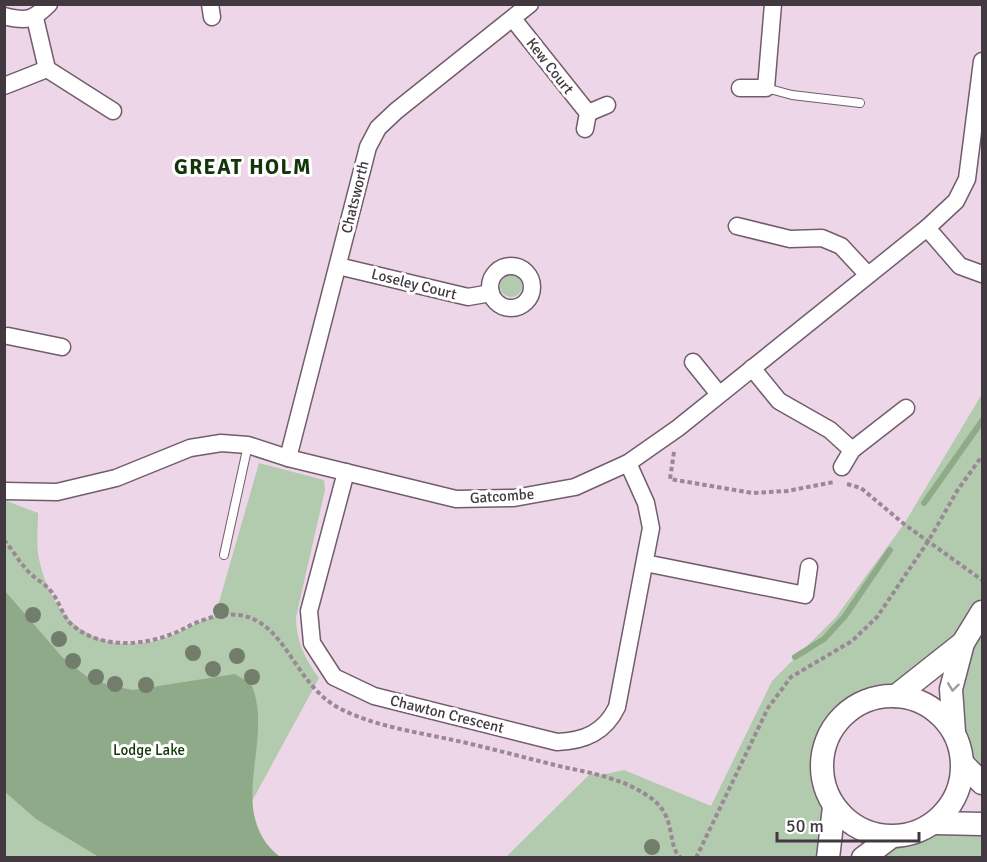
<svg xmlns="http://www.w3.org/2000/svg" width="987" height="862" viewBox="0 0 987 862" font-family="Signika,sans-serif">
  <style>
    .green { fill: #b2caad }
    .water { fill: #8faa89 }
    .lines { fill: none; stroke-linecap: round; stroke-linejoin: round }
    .stream { stroke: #8faa89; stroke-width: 6 }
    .lane-casing { stroke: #715d6d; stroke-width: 10 }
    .street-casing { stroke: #715d6d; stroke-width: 19 }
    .secondary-casing { stroke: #715d6d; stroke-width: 25 }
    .path { stroke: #998995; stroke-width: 4; stroke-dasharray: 4.5 3; stroke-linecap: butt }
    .lane { stroke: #fff; stroke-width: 8 }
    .street { stroke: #fff; stroke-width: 16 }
    .secondary { stroke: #fff; stroke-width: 22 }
    .tree { fill: #737d6c }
    .oneway { stroke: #a09ca0 }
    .labels { text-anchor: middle; stroke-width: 6; stroke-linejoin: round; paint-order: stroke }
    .street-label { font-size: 15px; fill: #423940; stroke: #fff }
    .park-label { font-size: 15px; fill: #103507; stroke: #fff }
    .district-label { font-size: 21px; font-weight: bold; letter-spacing: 1.5px; fill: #12350a; stroke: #fff }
  </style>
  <rect width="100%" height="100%" fill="#edd6e8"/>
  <g class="green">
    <circle cx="511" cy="286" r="11"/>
    <polygon points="982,394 982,783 963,764 954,732 962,644 896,696 863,702 845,714 835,726 825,748 823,779 834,807 828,857 505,858 591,773 601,775 624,770 711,806 772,681 836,617 904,524"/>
    <path d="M259,463L324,480L325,490L296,617C296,641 305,659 319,678L251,803C256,824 262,844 280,857H5L4,500L38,513C38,527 36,545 39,559C51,616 90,653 151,642C173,638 193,623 215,616Z"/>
    <polygon points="935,823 982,824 982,857 863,858 891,837 915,833"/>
  </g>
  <path class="water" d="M5,591L63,658L86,676L108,685L133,690L235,674L251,684C276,739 223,813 280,857H99L36,819L4,791Z"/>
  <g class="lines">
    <g class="stream">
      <polyline points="924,503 982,421"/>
      <polyline points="795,657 824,639 845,616 890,550"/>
    </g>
    <g class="lane-casing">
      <g id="lane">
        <polyline points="766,88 792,95 860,103"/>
        <polyline points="224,555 248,445"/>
      </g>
    </g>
    <g class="street-casing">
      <g id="street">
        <polyline points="210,4 212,17"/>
        <path d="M4,16C27,22 33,20 49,4"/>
        <polyline points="35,18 47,69 113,111"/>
        <polyline points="513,19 588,113 585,129"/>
        <polyline points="4,86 47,69"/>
        <polyline points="740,88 766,88 773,4"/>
        <polyline points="588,113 607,105"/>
        <polyline points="737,226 790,239 822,238 841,246 868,275"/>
        <polyline points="927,228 960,266 982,274"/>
        <circle cx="511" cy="287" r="21"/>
        <polyline points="338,266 468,297 491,293"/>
        <polyline points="8,336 62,347"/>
        <polyline points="693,362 718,393"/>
        <polyline points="752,368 779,401 830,430 852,450 842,467"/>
        <polyline points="852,450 906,408"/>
        <polyline points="288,458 368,147 378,128 396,111 530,4"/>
        <path d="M346,472L309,611L312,643L334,677L374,696L557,742C585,741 605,732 617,707L651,528L646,503L628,463"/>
        <polyline points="4,491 57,492 116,478 190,448 221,443 248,445 288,458 456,499 514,498 575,487 628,463 678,428 927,228 956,201 967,179 982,61"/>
        <polyline points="645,563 805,595 809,567"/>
      </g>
    </g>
    <g class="secondary-casing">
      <g id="secondary">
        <polyline points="896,696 963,643 982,612"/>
        <circle cx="892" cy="766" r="70"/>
        <polyline points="954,732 951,689 963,643"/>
        <polyline points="963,764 982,783"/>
        <polyline points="935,823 982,824"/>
        <polyline points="828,858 834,807"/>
        <polyline points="863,858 891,837"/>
      </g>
    </g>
    <g class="path">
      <polyline points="674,452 670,479 752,493 787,491 834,482"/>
      <polyline points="847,484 861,488 904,524 982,580"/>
      <path d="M4,540C12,549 18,560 26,569C32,577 43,582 50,590C59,600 62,615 71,624C101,651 150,646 183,629C202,619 226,610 248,617C288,630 296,685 339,708C373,726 416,732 453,740C490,748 526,758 563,767C593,773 623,779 648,796C679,816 665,844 681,858"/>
      <polyline points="696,858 768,708 791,677 852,641 877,617 929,540 957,491 982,456"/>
    </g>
    <use href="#lane" class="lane"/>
    <use href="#street" class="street"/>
    <use href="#secondary" class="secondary"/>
  </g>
  <g class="tree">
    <circle cx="221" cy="611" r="8"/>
    <circle cx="33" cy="615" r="8"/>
    <circle cx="59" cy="639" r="8"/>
    <circle cx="193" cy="653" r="8"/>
    <circle cx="237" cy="656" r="8"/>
    <circle cx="73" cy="661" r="8"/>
    <circle cx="213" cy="669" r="8"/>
    <circle cx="96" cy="677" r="8"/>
    <circle cx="252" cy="677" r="8"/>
    <circle cx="115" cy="684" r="8"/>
    <circle cx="146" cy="685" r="8"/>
    <circle cx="652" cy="847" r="8"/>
  </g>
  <defs><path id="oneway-chevron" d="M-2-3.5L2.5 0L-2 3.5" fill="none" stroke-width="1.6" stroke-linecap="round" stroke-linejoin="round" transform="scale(1.5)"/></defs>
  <use class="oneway" href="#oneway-chevron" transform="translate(953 687) rotate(97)"/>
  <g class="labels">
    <g class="street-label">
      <text transform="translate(550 66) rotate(52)" y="5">Kew Court</text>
      <text transform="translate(355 197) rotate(-76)" y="5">Chatsworth</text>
      <text transform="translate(414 284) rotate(14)" y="5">Loseley Court</text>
      <text transform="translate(502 496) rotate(-4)" y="5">Gatcombe</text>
      <text transform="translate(447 714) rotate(14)" y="5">Chawton Crescent</text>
    </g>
    <g class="park-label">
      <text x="149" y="755">Lodge Lake</text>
    </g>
    <g class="district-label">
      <text x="243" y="174">GREAT HOLM</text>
    </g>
  </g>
  <rect width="987" height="862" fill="none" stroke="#423940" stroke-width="12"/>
  <path d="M777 832v9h142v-9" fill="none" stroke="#423940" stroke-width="3"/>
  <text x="786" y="832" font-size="18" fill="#423940" stroke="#ffffff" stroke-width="4.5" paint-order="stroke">50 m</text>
</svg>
